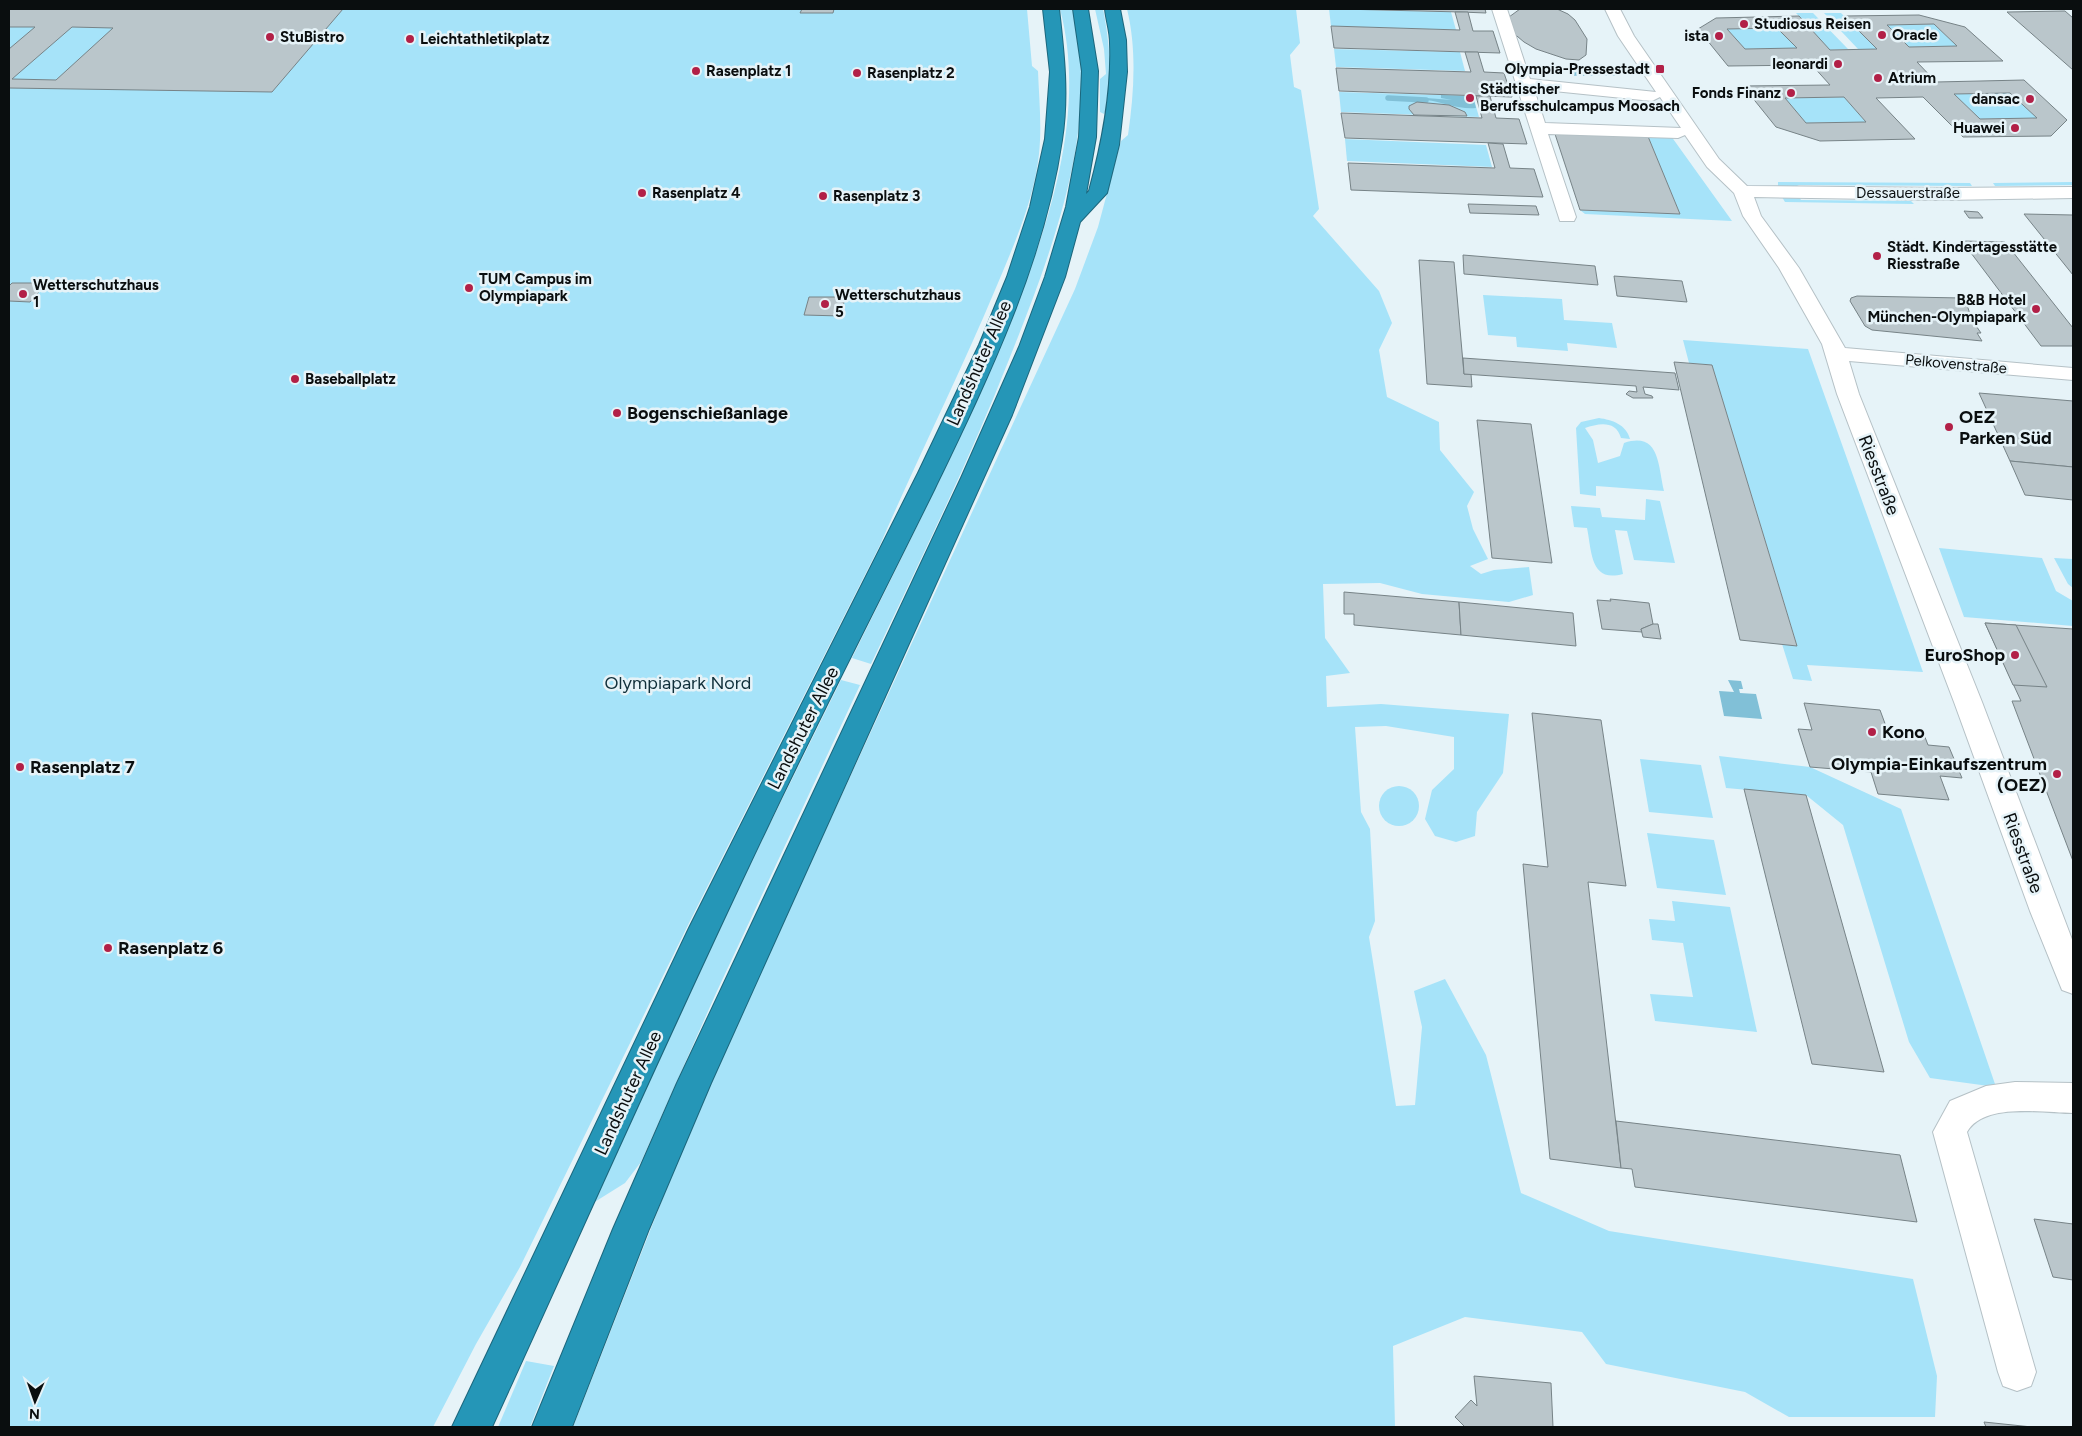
<svg xmlns="http://www.w3.org/2000/svg" width="2082" height="1436" viewBox="0 0 2082 1436" font-family="Figtree,sans-serif">
  <style>
    .green { fill: #a6e3f9 }
    .water { fill: #81c0d7 }
    .lines { fill: none; stroke-linecap: round; stroke-linejoin: round }
    .stream { stroke: #81c0d7; stroke-width: 5.5 }
    .building { fill: #bac6cb; stroke: #778387; fill-rule: evenodd }
    .street-casing { stroke: #b5c1c6; stroke-width: 2 }
    .highway-casing { stroke: #1c667c; stroke-width: 2 }
    .street { fill: #fff; fill-rule: evenodd }
    .highway { fill: #2596b7; fill-rule: evenodd }
    .poi-dot { fill: #b22047; stroke: #e6f3f8; stroke-width: 2 }
    .labels { text-anchor: middle; stroke-width: 5; stroke-linejoin: round; paint-order: stroke }
    .far-poi-label { font-size: 15px; font-weight: bold; fill: #0a0e0f; stroke: #e6f3f8; text-anchor: start }
    .far-street-label { font-size: 15px; fill: #0a0e0f; stroke: #e6f3f8 }
    .street-label { font-size: 18px; fill: #0a0e0f; stroke: #e6f3f8 }
    .poi-label { font-size: 18px; font-weight: bold; fill: #0a0e0f; stroke: #e6f3f8; text-anchor: start }
    .park-label { font-size: 18px; fill: #102f3a; stroke: #e6f3f8 }
  </style>
  <rect width="100%" height="100%" fill="#e6f3f8"/>
  <g class="green">
    <path d="M9,9H1027L1032,66L1038,71C1039,98 1042,126 1039,154C1034,201 1013,247 995,290C959,376 917,459 880,545L690,921L520,1267L476,1344L433,1427H9Z"/>
    <path d="M1060,9H1072C1103,121 1051,254 1010,357C969,462 919,562 871,664L852,658C898,565 945,472 987,376C1034,266 1092,130 1060,9Z"/>
    <path d="M1095,9H1103C1108,32 1116,94 1104,114L1100,112V79L1106,74L1104,49Z"/>
    <path d="M1127,9H1296L1300,43L1290,55L1294,87L1301,90L1319,209L1313,216L1379,291L1392,323L1379,350L1387,397L1439,422L1440,450L1474,492L1467,506L1473,529L1488,559L1470,566L1481,574L1494,570L1529,567L1533,595L1509,602L1422,594L1380,583L1323,584L1325,638L1350,673L1326,676L1327,707L1381,704L1509,714L1503,773L1477,812L1475,836L1456,842L1435,836L1425,819L1432,790L1454,769V737L1386,726L1355,727L1361,812L1370,829L1375,921L1369,937L1396,1106L1415,1105L1422,1027L1414,991L1445,979L1486,1055L1521,1193L1609,1231L1913,1279L1937,1376L1935,1417H1789L1745,1392L1606,1364L1582,1332L1465,1317L1393,1346L1395,1427H573L679,1157L762,968L1075,289L1098,227L1121,141L1128,135C1134,94 1137,50 1127,9Z"/>
    <polygon points="1329,9 1451,12 1456,30 1331,26"/>
    <polygon points="1796,13 1813,13 1848,49 1830,50"/>
    <polygon points="1824,13 1841,13 1877,49 1858,49"/>
    <polygon points="1934,24 1957,46 1909,47 1887,25"/>
    <polygon points="1777,28 1797,48 1745,49 1727,29"/>
    <polygon points="1334,49 1460,52 1465,71 1336,67"/>
    <polygon points="1339,92 1473,96 1479,117 1341,112"/>
    <polygon points="2010,93 2037,118 1980,119 1954,94"/>
    <polygon points="1844,97 1866,122 1806,123 1785,98"/>
    <polygon points="1647,134 1671,136 1732,221 1585,214 1580,210 1680,214"/>
    <polygon points="1345,139 1486,145 1492,167 1347,161"/>
    <polygon points="1778,182 1970,183 1972,186 1799,185 1795,187 1778,186"/>
    <polygon points="2073,182 2073,185 1995,186 1993,183"/>
    <polygon points="1782,197 1799,197 1801,200 1911,201 1914,204 1785,202"/>
    <polygon points="1483,295 1562,299 1564,320 1612,323 1617,348 1567,343 1568,351 1517,347 1516,337 1488,335"/>
    <polygon points="1683,340 1808,349 1923,672 1807,665 1812,681 1793,679 1782,644 1797,645 1712,365 1689,363"/>
    <path d="M1599,418C1612,420 1626,424 1630,439L1621,438C1616,420 1599,423 1585,428L1593,440L1598,463L1620,456L1624,443C1660,431 1658,466 1664,491L1596,486V496L1580,494L1576,428L1581,422Z"/>
    <path d="M1646,499L1660,501L1675,563L1634,560L1627,531L1615,530L1623,574C1590,583 1592,552 1587,528L1574,527L1571,506L1600,508L1602,517L1645,520Z"/>
    <polygon points="1939,548 2042,558 2056,591 2073,601 2073,626 1964,617"/>
    <polygon points="2054,558 2073,559 2073,588 2068,584"/>
    <polygon points="841,680 860,685 717,991 641,1162 625,1183 593,1203 724,917"/>
    <polygon points="1719,756 1810,767 1901,809 1996,1087 1930,1078 1909,1042 1843,825 1806,795 1726,788"/>
    <polygon points="1640,759 1701,765 1713,818 1649,812"/>
    <circle cx="1399" cy="806" r="20"/>
    <polygon points="1647,833 1714,840 1726,895 1657,888"/>
    <polygon points="1672,901 1730,907 1757,1032 1655,1021 1650,994 1693,997 1683,943 1652,940 1649,919 1675,921"/>
    <polygon points="526,1361 554,1366 530,1427 498,1427"/>
  </g>
  <g class="water">
    <path d="M1441,95L1473,96L1476,108C1460,110 1443,102 1426,100V98L1452,100L1441,98Z"/>
    <polygon points="1728,680 1741,681 1743,689 1739,689 1740,693 1756,694 1762,719 1724,716 1719,691 1734,692"/>
  </g>
  <g class="lines">
    <g class="stream">
      <polyline points="1572,73 1614,73"/>
      <polyline points="1388,98 1426,100"/>
    </g>
  </g>
  <g class="building">
    <path d="M9,9H343L272,92L9,88V49L35,27H9ZM72,27L113,28L56,80L12,79Z"/>
    <polygon points="802,9 834,9 833,13 800,13"/>
    <polygon points="1341,9 1485,9 1486,13 1461,12"/>
    <polygon points="1520,9 1557,9 1568,14 1575,20 1587,39 1586,55 1579,60 1566,59 1536,49 1524,42 1511,31 1509,17"/>
    <polygon points="2065,11 2073,18 2073,70 2007,12"/>
    <polygon points="1455,12 1468,12 1473,31 1493,31 1500,53 1334,48 1331,26 1460,30"/>
    <path d="M1919,15L1965,27L2003,61L1917,62L1936,82L2024,80L2067,120L2051,136L1963,137L1923,97L1876,98L1915,139L1820,141L1776,127L1743,86L1830,85L1812,65L1728,66L1698,29L1716,18L1799,16L1830,50L1877,49L1844,16ZM1934,24L1957,46L1909,47L1887,25ZM1777,28L1797,48L1745,49L1727,29ZM2010,93L2037,118L1980,119L1954,94ZM1844,97L1866,122L1806,123L1785,98Z"/>
    <polygon points="1465,52 1478,52 1484,72 1504,73 1512,97 1339,91 1336,68 1471,72"/>
    <polygon points="1476,96 1490,96 1496,118 1519,119 1527,144 1345,138 1341,113 1482,118"/>
    <polygon points="1417,102 1449,105 1465,112 1467,116 1414,115 1409,109 1409,106"/>
    <polygon points="1554,131 1647,134 1680,214 1580,210"/>
    <polygon points="1488,143 1503,144 1510,168 1534,169 1543,197 1351,190 1348,163 1495,168"/>
    <polygon points="1468,204 1536,206 1539,215 1470,213"/>
    <polygon points="1964,211 1978,212 1983,218 1969,218"/>
    <polygon points="2024,214 2073,215 2073,275"/>
    <polygon points="1962,241 2005,242 2073,328 2073,346 2041,346"/>
    <polygon points="1463,255 1595,266 1598,285 1464,274"/>
    <polygon points="1419,260 1454,262 1464,374 1471,374 1472,387 1427,384"/>
    <polygon points="1614,276 1682,281 1687,302 1617,296"/>
    <polygon points="12,283 47,283 30,302 9,301 9,286"/>
    <polygon points="1857,296 1962,298 1966,302 1972,320 1981,333 1977,333 1982,341 1872,330 1865,326 1850,301 1851,298"/>
    <polygon points="809,297 845,297 841,316 804,315"/>
    <polygon points="1463,358 1675,373 1679,390 1643,387 1645,394 1652,396 1653,398 1633,398 1626,394 1629,391 1637,392 1636,386 1464,374"/>
    <polygon points="1674,362 1712,365 1797,646 1740,640"/>
    <polygon points="1979,393 2073,401 2073,467 2010,461"/>
    <polygon points="1477,420 1531,424 1552,563 1492,558"/>
    <polygon points="2010,461 2073,467 2073,500 2025,495"/>
    <polygon points="1344,592 1459,602 1461,635 1354,625 1354,614 1344,614"/>
    <polygon points="1610,599 1649,603 1653,624 1641,629 1642,632 1602,629 1597,600 1611,601"/>
    <polygon points="1459,602 1573,613 1576,646 1461,635"/>
    <polygon points="1985,623 2073,629 2073,861 2012,701 2021,701"/>
    <polygon points="1985,623 2016,625 2047,687 2013,685"/>
    <polygon points="1653,624 1658,624 1661,639 1643,637 1641,629"/>
    <polygon points="1804,703 1880,710 1887,729 1923,732 1928,745 1949,747 1962,778 1940,776 1949,800 1878,794 1871,772 1810,767 1798,729 1812,730"/>
    <polygon points="1532,713 1601,720 1626,886 1588,882 1621,1168 1550,1159 1523,864 1548,867"/>
    <polygon points="1744,789 1806,795 1884,1072 1812,1064"/>
    <polygon points="1616,1121 1900,1155 1917,1222 1635,1187 1632,1169 1621,1168"/>
    <polygon points="2034,1219 2073,1224 2073,1280 2053,1277"/>
    <polygon points="1474,1376 1551,1383 1553,1427 1465,1427 1455,1417 1471,1400 1477,1406"/>
    <polygon points="1984,1422 2032,1427 1986,1427"/>
  </g>
  <g class="lines">
    <g class="street-casing">
      <g id="street">
        <path d="M1492,9H1507L1530,79L1656,92L1618,36L1605,9H1620L1634,36L1719,159L1747,186L1943,188L2073,187V198L1943,200L1754,197L1761,216L1799,268L1845,348L2073,368V380L1849,361L1859,394L1982,702L2073,942V994L2062,990L2030,911L1954,702L1837,394L1822,344L1779,268L1743,216L1734,193L1707,167L1685,135L1678,138L1548,134L1576,217L1574,221H1560ZM1534,89L1652,101L1660,97L1681,128L1545,123Z"/>
        <path d="M2015,1082L2073,1083V1113C2044,1113 1984,1102 1967,1132L2036,1372L2031,1386L2017,1391L2003,1386L1998,1372L1933,1132L1950,1101L1986,1086Z"/>
      </g>
    </g>
    <g class="highway-casing">
      <g id="highway">
        <path d="M1043,9H1059C1064,53 1069,96 1062,140C1044,263 988,378 935,488C879,602 821,714 767,828C672,1027 583,1228 492,1427H452L689,928L918,473L979,345L1007,277L1030,207L1045,139L1050,72Z"/>
        <path d="M1073,9H1088L1098,71L1096,137L1086,194L1089,191C1102,143 1112,93 1110,43C1110,31 1106,20 1105,9H1120L1126,40L1127,72L1119,145L1107,193L1080,222L1065,277L1012,415L711,1083L649,1229L572,1427H532L613,1229L677,1083L961,478L1019,347L1045,277L1066,207L1079,137L1082,71Z"/>
      </g>
    </g>
    <use href="#street" class="street"/>
    <use href="#highway" class="highway"/>
  </g>
  <g class="poi-dot">
    <circle cx="1744" cy="24" r="5"/>
    <circle cx="1882" cy="35" r="5"/>
    <circle cx="1719" cy="36" r="5"/>
    <circle cx="270" cy="37" r="5"/>
    <circle cx="410" cy="39" r="5"/>
    <circle cx="1838" cy="64" r="5"/>
    <rect x="1655" y="64" width="10" height="10" rx="2.5"/>
    <circle cx="696" cy="71" r="5"/>
    <circle cx="857" cy="73" r="5"/>
    <circle cx="1878" cy="78" r="5"/>
    <circle cx="1791" cy="93" r="5"/>
    <circle cx="1470" cy="98" r="5"/>
    <circle cx="2030" cy="99" r="5"/>
    <circle cx="2015" cy="128" r="5"/>
    <circle cx="642" cy="193" r="5"/>
    <circle cx="823" cy="196" r="5"/>
    <circle cx="1877" cy="256" r="5"/>
    <circle cx="469" cy="288" r="5"/>
    <circle cx="23" cy="294" r="5"/>
    <circle cx="825" cy="304" r="5"/>
    <circle cx="2036" cy="309" r="5"/>
    <circle cx="295" cy="379" r="5"/>
    <circle cx="617" cy="413" r="5"/>
    <circle cx="1949" cy="427" r="5"/>
    <circle cx="2015" cy="655" r="5"/>
    <circle cx="1872" cy="732" r="5"/>
    <circle cx="20" cy="767" r="5"/>
    <circle cx="2057" cy="774" r="5"/>
    <circle cx="108" cy="948" r="5"/>
  </g>
  <g class="labels">
    <g class="far-poi-label">
      <text x="1754" y="29">Studiosus Reisen</text>
      <text x="1892" y="40">Oracle</text>
      <text x="1709" y="41" text-anchor="end">ista</text>
      <text x="280" y="42">StuBistro</text>
      <text x="420" y="44">Leichtathletikplatz</text>
      <text x="1828" y="69" text-anchor="end">leonardi</text>
      <text x="1650" y="74" text-anchor="end">Olympia-Pressestadt</text>
      <text x="706" y="76">Rasenplatz 1</text>
      <text x="867" y="78">Rasenplatz 2</text>
      <text x="1888" y="83">Atrium</text>
      <text x="1480" y="94">Städtischer<tspan x="1480" dy="17">Berufsschulcampus Moosach</tspan></text>
      <text x="1781" y="98" text-anchor="end">Fonds Finanz</text>
      <text x="2020" y="104" text-anchor="end">dansac</text>
      <text x="2005" y="133" text-anchor="end">Huawei</text>
      <text x="652" y="198">Rasenplatz 4</text>
      <text x="833" y="201">Rasenplatz 3</text>
      <text x="1887" y="252">Städt. Kindertagesstätte<tspan x="1887" dy="17">Riesstraße</tspan></text>
      <text x="479" y="284">TUM Campus im<tspan x="479" dy="17">Olympiapark</tspan></text>
      <text x="33" y="290">Wetterschutzhaus<tspan x="33" dy="17">1</tspan></text>
      <text x="835" y="300">Wetterschutzhaus<tspan x="835" dy="17">5</tspan></text>
      <text x="2026" y="305" text-anchor="end">B&amp;B Hotel<tspan x="2026" dy="17">München-Olympiapark</tspan></text>
      <text x="305" y="384">Baseballplatz</text>
    </g>
    <g class="far-street-label">
      <text x="1908" y="198">Dessauerstraße</text>
      <text transform="translate(1956 364) rotate(5)" y="5">Pelkovenstraße</text>
    </g>
    <g class="street-label">
      <text transform="translate(979 363) rotate(-66)" y="6">Landshuter Allee</text>
      <text transform="translate(1879 475) rotate(69)" y="6">Riesstraße</text>
      <text transform="translate(803 728) rotate(-63)" y="6">Landshuter Allee</text>
      <text transform="translate(2023 853) rotate(70)" y="6">Riesstraße</text>
      <text transform="translate(628 1093) rotate(-65)" y="6">Landshuter Allee</text>
    </g>
    <g class="poi-label">
      <text x="627" y="419">Bogenschießanlage</text>
      <text x="1959" y="423">OEZ<tspan x="1959" dy="21">Parken Süd</tspan></text>
      <text x="2005" y="661" text-anchor="end">EuroShop</text>
      <text x="1882" y="738">Kono</text>
      <text x="2047" y="770" text-anchor="end">Olympia-Einkaufszentrum<tspan x="2047" dy="21">(OEZ)</tspan></text>
      <text x="30" y="773">Rasenplatz 7</text>
      <text x="118" y="954">Rasenplatz 6</text>
    </g>
    <g class="park-label">
      <text x="678" y="689">Olympiapark Nord</text>
    </g>
  </g>
  <rect width="2082" height="1436" fill="none" stroke="#0a0e0f" stroke-width="20"/>
  <g transform="translate(35 1401) rotate(182)" stroke="#e6f3f8" stroke-width="4" paint-order="stroke">
  <path d="M0-4L9 19L0 12L-9 19Z" fill="#0a0e0f"/>
  <text y="-8" font-size="14" font-weight="bold" text-anchor="middle" fill="#0a0e0f">N</text>
  </g>
</svg>
